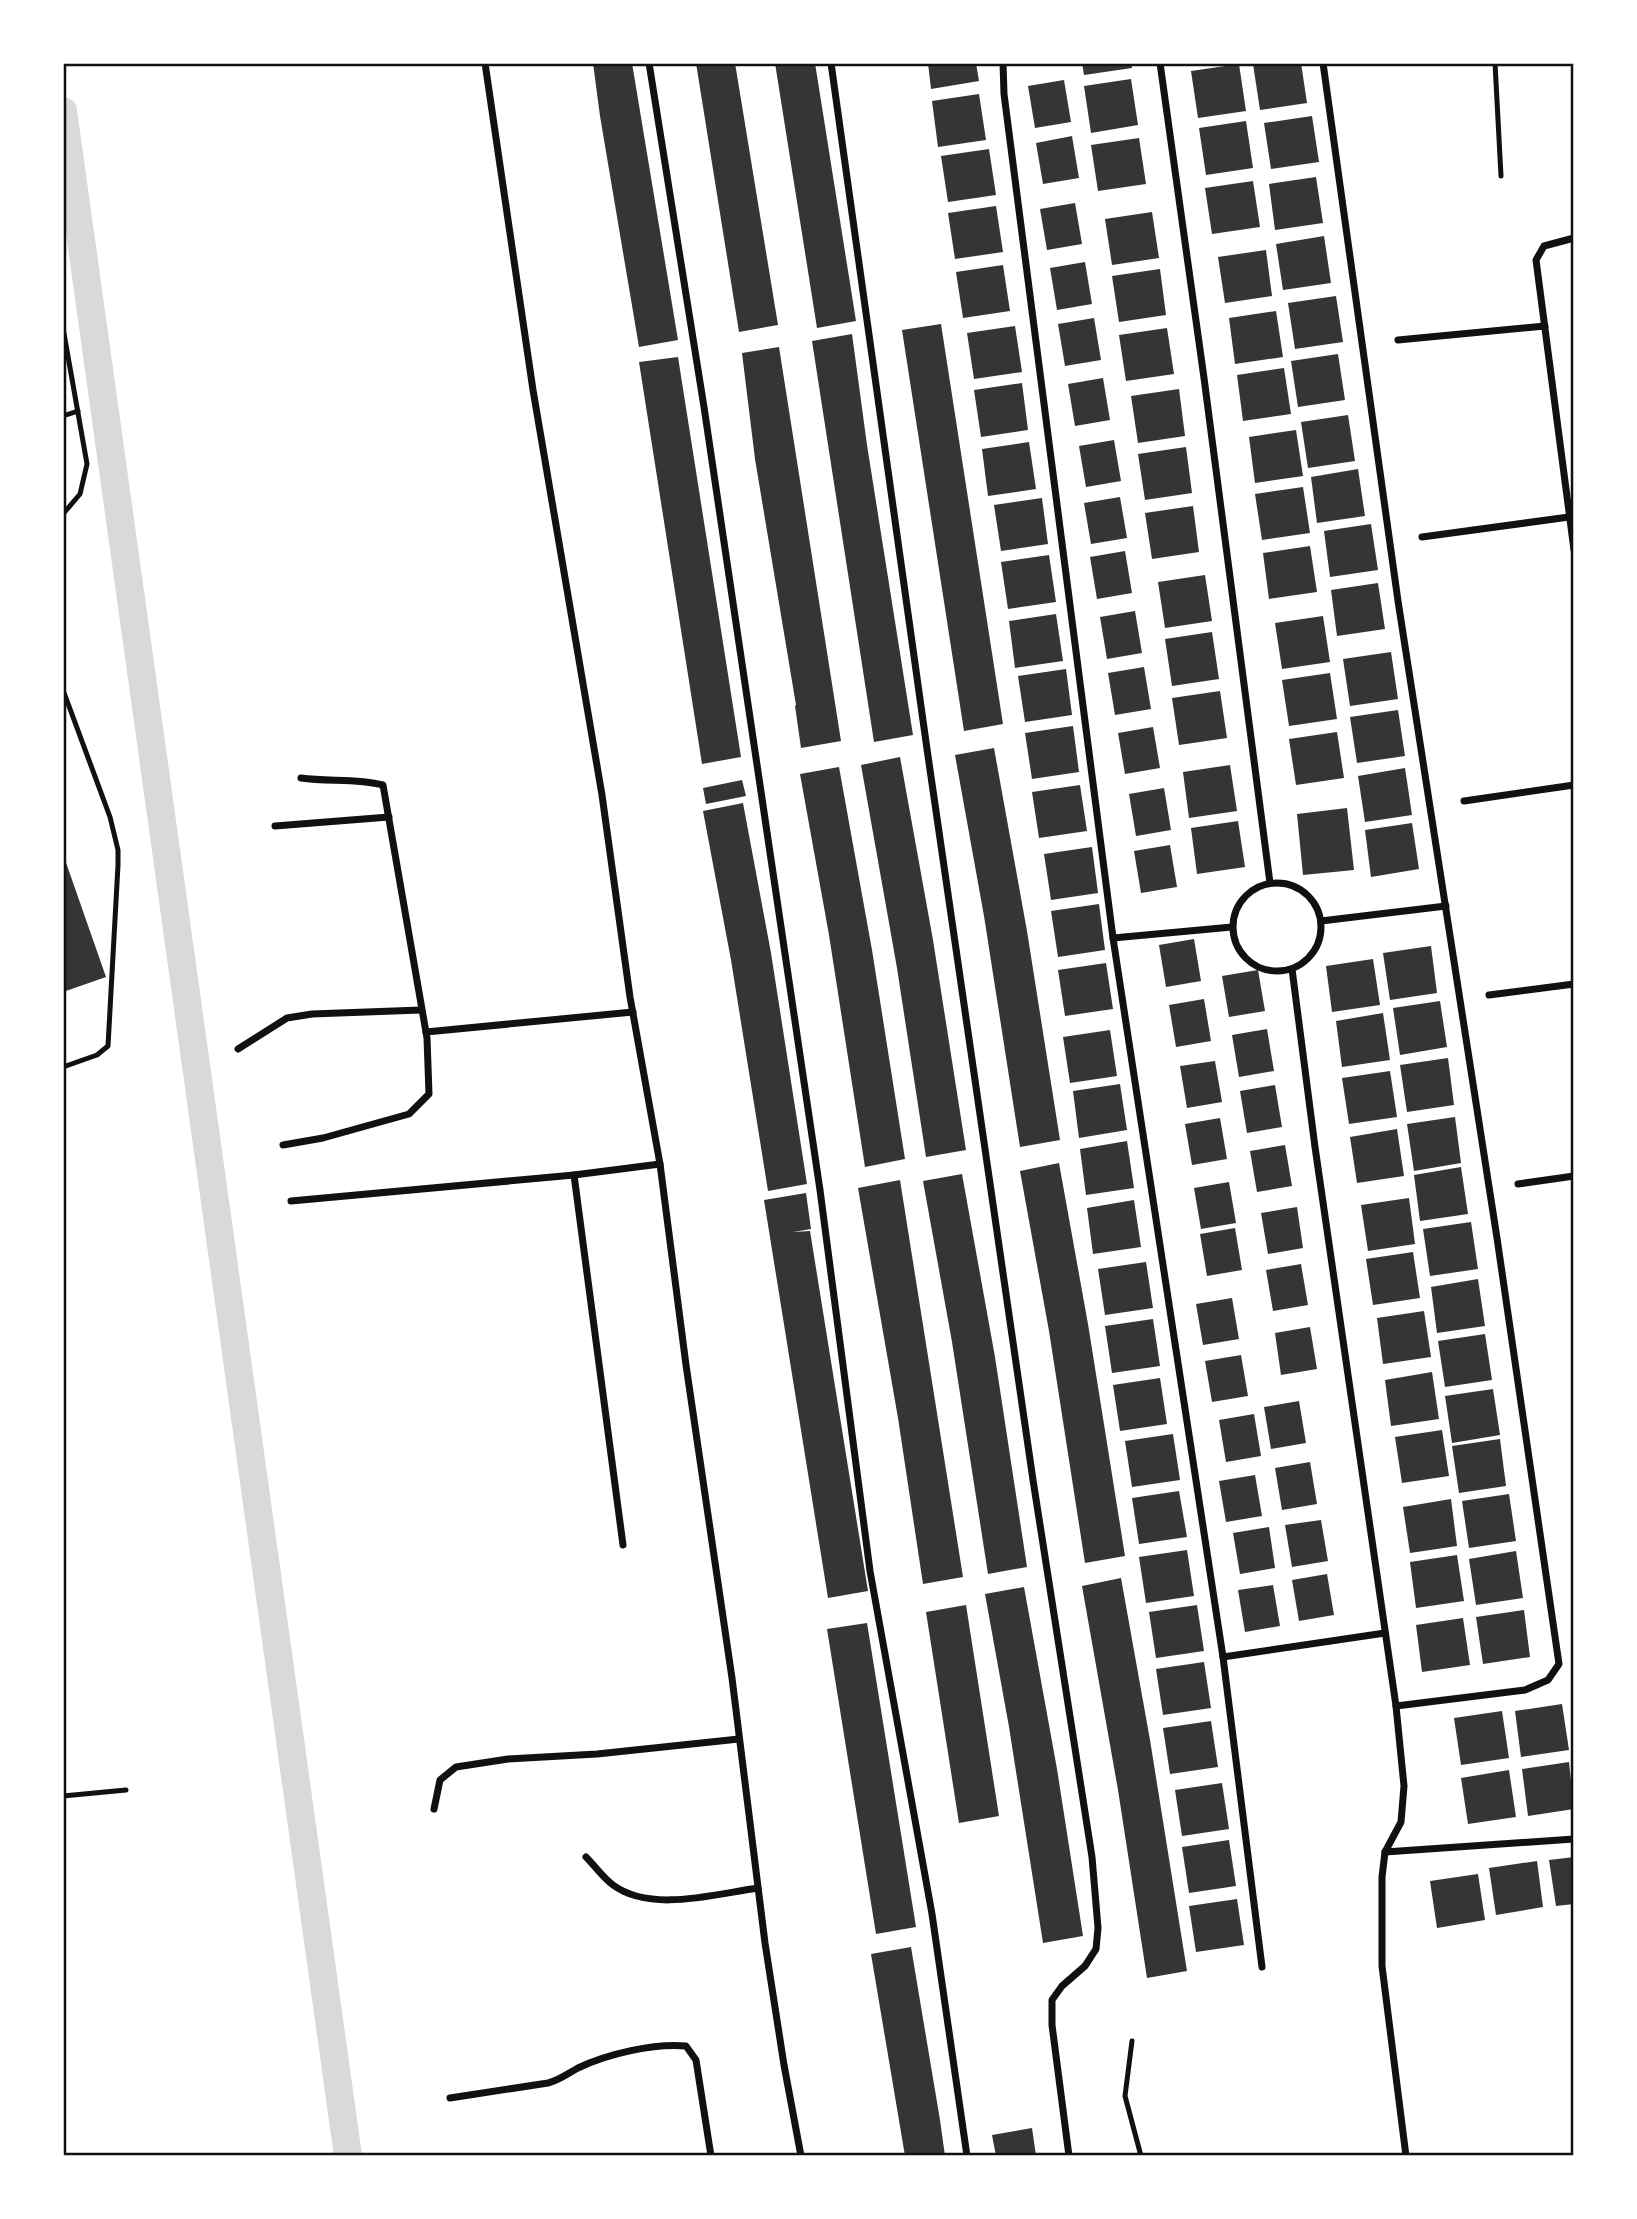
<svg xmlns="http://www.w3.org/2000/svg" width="1637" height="2219" viewBox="0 0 1637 2219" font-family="Commissioner,sans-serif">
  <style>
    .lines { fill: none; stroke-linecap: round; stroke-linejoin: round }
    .canal { stroke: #d9d9d9; stroke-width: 28 }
    .building { fill: #353535 }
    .service { stroke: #111; stroke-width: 5 }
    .minor { stroke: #111; stroke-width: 7 }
    .neatline { fill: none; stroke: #111; stroke-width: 2.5 }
  </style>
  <rect width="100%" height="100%" fill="#fff"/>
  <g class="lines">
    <polyline class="canal" points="63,111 348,2156"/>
  </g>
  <g class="building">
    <polygon points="593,63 632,63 678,340 639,347 600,116"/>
    <polygon points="696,63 735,63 778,325 739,332"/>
    <polygon points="775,63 815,63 856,321 817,328"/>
    <polygon points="928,63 976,63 979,81 931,89"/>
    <polygon points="1082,63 1131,63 1132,68 1084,75"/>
    <polygon points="1301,63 1307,103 1260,110 1253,64"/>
    <polygon points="1239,64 1246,111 1198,118 1191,71"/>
    <polygon points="1131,79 1138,125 1091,133 1084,86"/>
    <polygon points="1064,80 1071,122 1035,128 1028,86"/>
    <polygon points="979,94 986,140 938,147 932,101"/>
    <polygon points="1312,116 1319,162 1271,169 1264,123"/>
    <polygon points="1246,121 1253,168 1206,175 1199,128"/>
    <polygon points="1072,136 1079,178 1043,184 1036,143"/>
    <polygon points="1139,138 1146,184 1098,191 1091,145"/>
    <polygon points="989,149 996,195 948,202 941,156"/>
    <polygon points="1316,177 1323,223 1275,230 1269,184"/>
    <polygon points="1253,181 1260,227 1212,234 1205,188"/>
    <polygon points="1075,203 1082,244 1047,250 1040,209"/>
    <polygon points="996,206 1003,252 955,259 948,213"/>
    <polygon points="1152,212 1159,258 1112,265 1105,219"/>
    <polygon points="1324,236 1331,283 1283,290 1276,244"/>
    <polygon points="1266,250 1272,296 1225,303 1218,257"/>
    <polygon points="1085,262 1092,304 1057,310 1050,268"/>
    <polygon points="1003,265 1010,311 963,318 956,272"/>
    <polygon points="1160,269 1166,315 1119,322 1112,276"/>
    <polygon points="1336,296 1343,342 1295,349 1288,303"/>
    <polygon points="1276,311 1283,357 1235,364 1229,318"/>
    <polygon points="1094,318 1101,360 1065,366 1058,324"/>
    <polygon points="941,324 1003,724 964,731 902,330"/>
    <polygon points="1015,326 1022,372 974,379 967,333"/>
    <polygon points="1167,328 1174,374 1126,381 1119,335"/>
    <polygon points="852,334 867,445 913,735 874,742 812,341"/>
    <polygon points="779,347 841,741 801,748 795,706 796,705 755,459 742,353"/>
    <polygon points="1338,354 1345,400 1298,407 1291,361"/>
    <polygon points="678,357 741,757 702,764 639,362"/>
    <polygon points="1284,368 1291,414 1243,421 1237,375"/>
    <polygon points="1103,378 1110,420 1075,426 1068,384"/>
    <polygon points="1022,383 1028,430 981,437 974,390"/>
    <polygon points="1179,389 1185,436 1138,443 1131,396"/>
    <polygon points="1348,415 1355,461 1308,468 1301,422"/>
    <polygon points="1296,430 1303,476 1255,483 1249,437"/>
    <polygon points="1114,440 1121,481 1086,487 1079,446"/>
    <polygon points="1029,442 1036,489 988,496 982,449"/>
    <polygon points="1186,447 1192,493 1145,500 1138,454"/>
    <polygon points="1358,469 1365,516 1317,523 1311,477"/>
    <polygon points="1303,487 1310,533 1262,540 1255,494"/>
    <polygon points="1120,497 1127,538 1091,544 1084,503"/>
    <polygon points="1042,498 1048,544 1001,551 994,505"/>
    <polygon points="1193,506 1199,552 1152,559 1145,513"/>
    <polygon points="1371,524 1378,570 1330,577 1324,531"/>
    <polygon points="1310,546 1317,592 1269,599 1263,553"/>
    <polygon points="1125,551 1132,593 1097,599 1090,557"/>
    <polygon points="1049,555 1056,602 1008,609 1001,562"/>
    <polygon points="1205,575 1212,621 1165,628 1158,582"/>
    <polygon points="1378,583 1385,629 1337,636 1331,590"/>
    <polygon points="1135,611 1142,653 1107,659 1100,617"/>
    <polygon points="1056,614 1063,661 1015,668 1009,621"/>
    <polygon points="1323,616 1330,662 1282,669 1275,623"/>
    <polygon points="1212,632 1219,679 1172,686 1165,639"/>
    <polygon points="1391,652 1398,699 1350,706 1343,659"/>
    <polygon points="1144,667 1151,709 1115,715 1108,673"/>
    <polygon points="1066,669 1072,715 1025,722 1018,676"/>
    <polygon points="1330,673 1337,719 1289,726 1282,680"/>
    <polygon points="1220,691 1227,738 1179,745 1172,698"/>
    <polygon points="1398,710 1405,756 1357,763 1350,717"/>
    <polygon points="1073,726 1079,772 1032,779 1025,733"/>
    <polygon points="1153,727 1160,768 1125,774 1118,733"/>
    <polygon points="1337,732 1344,778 1296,785 1289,739"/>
    <polygon points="994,748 1027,931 1060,1140 1020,1147 984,916 955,755"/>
    <polygon points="900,757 933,940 966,1150 926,1157 897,968 861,765"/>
    <polygon points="1230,765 1237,811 1189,818 1183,772"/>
    <polygon points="839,767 872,950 905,1159 865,1167 829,935 800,774"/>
    <polygon points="1405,768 1412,815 1365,822 1358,776"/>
    <polygon points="742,780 746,796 706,804 703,788"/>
    <polygon points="1080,785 1087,831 1039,838 1032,792"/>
    <polygon points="1164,788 1171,830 1136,836 1129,794"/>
    <polygon points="743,803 771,953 807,1184 768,1191 731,960 703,811"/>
    <polygon points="1347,808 1354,870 1303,875 1297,814"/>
    <polygon points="1238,821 1245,867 1197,874 1191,828"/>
    <polygon points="1412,823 1419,869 1371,877 1365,830"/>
    <polygon points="1170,845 1177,887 1141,893 1134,851"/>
    <polygon points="1092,847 1098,893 1051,900 1044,854"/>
    <polygon points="63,854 106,977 63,992"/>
    <polygon points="1099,904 1105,950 1058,957 1051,911"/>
    <polygon points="1194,939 1201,981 1166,987 1159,945"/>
    <polygon points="1431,946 1437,993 1390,1000 1383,953"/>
    <polygon points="1373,959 1380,1005 1332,1012 1326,966"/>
    <polygon points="1106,963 1113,1009 1065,1016 1058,970"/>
    <polygon points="1258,970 1265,1011 1229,1017 1222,976"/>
    <polygon points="1204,999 1211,1041 1176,1047 1169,1005"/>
    <polygon points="1440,1001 1447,1047 1400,1055 1393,1008"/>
    <polygon points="1383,1013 1390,1060 1342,1067 1336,1021"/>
    <polygon points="1267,1029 1274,1071 1239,1077 1232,1035"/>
    <polygon points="1110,1030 1117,1076 1070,1083 1063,1037"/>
    <polygon points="1448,1058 1454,1105 1407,1112 1400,1065"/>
    <polygon points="1215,1061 1222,1102 1187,1108 1180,1066"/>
    <polygon points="1390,1071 1397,1117 1349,1124 1342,1078"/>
    <polygon points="1120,1084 1127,1130 1079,1138 1073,1091"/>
    <polygon points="1275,1085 1282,1127 1247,1133 1240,1091"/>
    <polygon points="1455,1117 1461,1163 1414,1171 1407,1124"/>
    <polygon points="1220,1118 1227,1159 1192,1165 1185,1124"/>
    <polygon points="1397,1129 1404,1176 1357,1183 1350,1137"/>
    <polygon points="1127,1141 1134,1188 1086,1195 1080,1149"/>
    <polygon points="1285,1145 1292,1186 1257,1192 1250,1151"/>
    <polygon points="1059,1163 1088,1324 1125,1556 1085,1563 1049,1331 1020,1171"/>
    <polygon points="1461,1167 1468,1214 1420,1221 1414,1175"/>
    <polygon points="962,1174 995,1357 1027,1567 988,1574 952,1342 923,1181"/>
    <polygon points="900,1180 963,1577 923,1584 898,1418 858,1188"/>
    <polygon points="1229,1182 1236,1223 1201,1229 1194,1188"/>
    <polygon points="806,1193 811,1229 793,1232 810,1231 868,1591 828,1598 764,1200"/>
    <polygon points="1409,1198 1415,1244 1368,1251 1361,1205"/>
    <polygon points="1134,1200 1141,1247 1093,1254 1087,1208"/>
    <polygon points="1297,1207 1303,1248 1268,1254 1261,1213"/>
    <polygon points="1471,1222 1478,1269 1430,1276 1423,1229"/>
    <polygon points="1235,1228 1242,1270 1207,1276 1200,1234"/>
    <polygon points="1413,1252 1420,1298 1373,1305 1366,1259"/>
    <polygon points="1146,1262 1153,1308 1105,1315 1098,1269"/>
    <polygon points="1301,1264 1308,1305 1273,1311 1266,1270"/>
    <polygon points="1478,1279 1485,1326 1437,1333 1431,1287"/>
    <polygon points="1232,1298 1239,1339 1203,1345 1196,1304"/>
    <polygon points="1424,1311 1431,1357 1383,1364 1377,1318"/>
    <polygon points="1153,1319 1160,1366 1112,1373 1105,1326"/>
    <polygon points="1310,1327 1317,1369 1281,1375 1275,1333"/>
    <polygon points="1485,1334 1492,1380 1445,1387 1438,1341"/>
    <polygon points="1241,1355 1248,1396 1212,1402 1205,1361"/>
    <polygon points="1432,1372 1439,1419 1391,1426 1385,1380"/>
    <polygon points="1160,1378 1167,1424 1120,1431 1113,1385"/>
    <polygon points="1493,1389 1500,1435 1452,1443 1445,1396"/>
    <polygon points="1299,1401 1306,1443 1271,1449 1264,1407"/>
    <polygon points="1254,1414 1261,1456 1226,1462 1219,1420"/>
    <polygon points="1442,1430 1449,1476 1402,1483 1395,1437"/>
    <polygon points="1173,1434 1180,1480 1132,1487 1125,1441"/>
    <polygon points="1500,1439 1506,1486 1459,1493 1452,1446"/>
    <polygon points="1310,1462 1317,1504 1282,1510 1275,1468"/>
    <polygon points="1255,1475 1262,1516 1226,1522 1219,1481"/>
    <polygon points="1179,1491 1187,1537 1139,1544 1132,1498"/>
    <polygon points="1509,1494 1516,1541 1469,1548 1462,1501"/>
    <polygon points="1451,1499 1457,1546 1410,1553 1403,1507"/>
    <polygon points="1321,1520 1328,1561 1292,1567 1285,1525"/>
    <polygon points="1269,1527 1275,1568 1240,1574 1233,1533"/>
    <polygon points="1187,1550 1194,1596 1146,1603 1139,1557"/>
    <polygon points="1516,1551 1523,1598 1476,1605 1469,1559"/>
    <polygon points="1457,1555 1464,1601 1416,1608 1410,1562"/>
    <polygon points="1327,1574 1334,1615 1299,1621 1292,1580"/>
    <polygon points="1121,1578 1150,1740 1187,1971 1147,1978 1118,1790 1082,1586"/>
    <polygon points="1273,1585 1280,1626 1245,1632 1238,1590"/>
    <polygon points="1024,1587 1057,1769 1083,1936 1043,1943 1009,1727 985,1594"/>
    <polygon points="966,1605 999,1816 959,1823 926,1612"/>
    <polygon points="1197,1605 1204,1651 1156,1658 1149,1612"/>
    <polygon points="1524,1610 1530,1657 1483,1664 1476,1617"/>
    <polygon points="1463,1618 1470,1665 1422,1672 1416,1625"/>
    <polygon points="867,1623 916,1927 876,1934 827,1629"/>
    <polygon points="1204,1662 1211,1708 1163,1715 1156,1669"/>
    <polygon points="1562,1704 1569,1750 1521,1757 1515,1711"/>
    <polygon points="1502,1711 1509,1758 1461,1765 1454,1718"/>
    <polygon points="1211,1721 1218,1767 1170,1774 1163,1728"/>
    <polygon points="1569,1762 1574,1809 1528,1816 1522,1769"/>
    <polygon points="1509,1770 1516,1817 1468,1824 1461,1778"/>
    <polygon points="1222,1783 1229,1829 1182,1836 1175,1790"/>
    <polygon points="1229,1840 1236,1886 1189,1893 1182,1847"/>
    <polygon points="1574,1857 1574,1904 1556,1906 1549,1860"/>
    <polygon points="1537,1861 1543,1907 1496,1915 1489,1868"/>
    <polygon points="1478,1874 1485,1920 1437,1928 1430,1881"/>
    <polygon points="1237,1899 1244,1945 1196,1952 1189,1906"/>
    <polygon points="911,1947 940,2120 945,2156 905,2156 871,1954"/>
    <polygon points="1032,2128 1036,2156 996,2156 992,2135"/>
  </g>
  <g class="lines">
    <g class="service">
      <polyline points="1495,63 1501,176"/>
      <polyline points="63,328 87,464 80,494 63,514"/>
      <polyline points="63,416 78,411"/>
      <polyline points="63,690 110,817 118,850 118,865 108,1046 97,1055 63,1067"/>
      <polyline points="63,1796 126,1790"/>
      <polyline points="1132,2041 1125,2096 1141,2156"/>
    </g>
    <g class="minor">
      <polyline points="485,63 533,390 602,795 630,997 660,1164 686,1365 732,1678 765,1943 784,2065 801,2156"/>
      <polyline points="649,63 704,407 820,1190 870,1571 932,1914 967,2156"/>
      <polyline points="831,63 927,749 1033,1480 1092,1857 1098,1928 1096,1949 1085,1966 1062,1986 1052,2000 1052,2025 1069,2156"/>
      <polyline points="1003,63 1004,94 1113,938 1223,1657 1262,1967"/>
      <polyline points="1160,63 1204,378 1270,883"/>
      <polyline points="1323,63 1398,601 1497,1238 1559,1664 1548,1680 1525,1690 1396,1706"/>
      <polyline points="1574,238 1544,246 1536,260 1574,550"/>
      <polyline points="1398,340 1545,326"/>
      <polyline points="1422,537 1569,517"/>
      <polyline points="1464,801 1574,785"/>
      <polyline points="275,826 389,817"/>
      <circle cx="1277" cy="927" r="44"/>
      <polyline points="1321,921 1446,906"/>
      <polyline points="1113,938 1232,927"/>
      <polyline points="1292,969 1315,1147 1396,1706 1404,1786 1401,1822 1385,1852 1382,1877 1382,1966 1406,2156"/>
      <polyline points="1489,995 1574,984"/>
      <polyline points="426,1032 633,1012"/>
      <polyline points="238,1049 287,1018 312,1014 421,1010"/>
      <path d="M283,1145L323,1138L409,1114L429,1094L427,1038L383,785C356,778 328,782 301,778"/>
      <polyline points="1518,1184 1574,1176"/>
      <polyline points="291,1201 574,1175"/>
      <polyline points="623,1545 574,1175 660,1164"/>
      <polyline points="1223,1657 1385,1633"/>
      <polyline points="434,1809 440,1780 456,1767 508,1759 597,1754 739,1739"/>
      <polyline points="1385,1852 1574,1839"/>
      <path d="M586,1857C595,1866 603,1878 613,1885C651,1913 715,1894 758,1888"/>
      <path d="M450,2098L548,2083C560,2080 567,2074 578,2068C607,2054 654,2043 686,2046L696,2060L711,2156"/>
    </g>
  </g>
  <rect width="1637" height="2219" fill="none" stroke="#ffffff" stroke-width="130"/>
  <rect x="65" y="65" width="1507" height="2089" class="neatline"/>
</svg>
